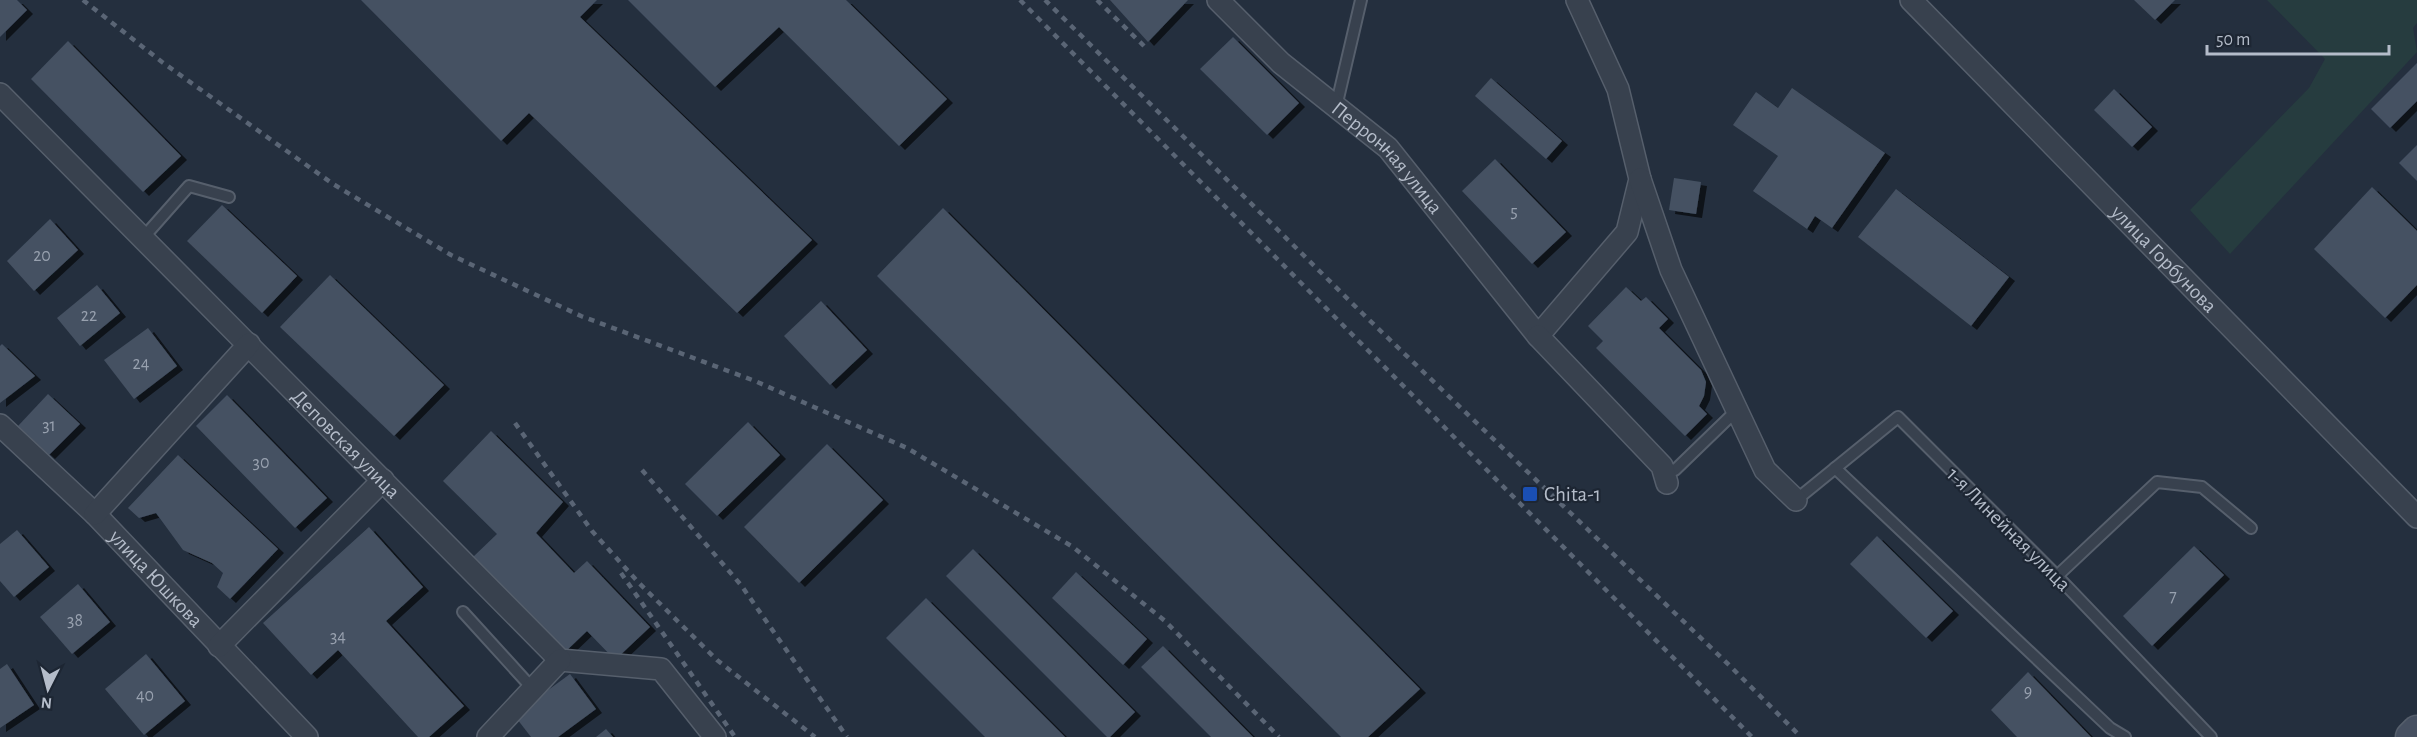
<svg xmlns="http://www.w3.org/2000/svg" width="2417" height="737" viewBox="0 0 2417 737" font-family="'Alegreya Sans',sans-serif">
  <style>
    .green { fill: #263c3f }
    .building { fill: #455162; filter: url(#shadow) }
    .lines { fill: none; stroke-linecap: round; stroke-linejoin: round }
    .lane-casing { stroke: #565f6c; stroke-width: 14 }
    .street-casing { stroke: #565f6c; stroke-width: 24 }
    .secondary-casing { stroke: #565f6c; stroke-width: 33 }
    .lane { stroke: #38414e; stroke-width: 10 }
    .street { stroke: #38414e; stroke-width: 21 }
    .secondary { stroke: #465061; stroke-width: 30 }
    .rail { stroke: #5a6575; stroke-width: 4.5; stroke-dasharray: 6 6; stroke-linecap: butt }
    .transit-dot { fill: #1a4fb4; stroke: #1d2633; stroke-width: 2 }
    .labels { text-anchor: middle; stroke-width: 4.5; stroke-linejoin: round; paint-order: stroke }
    .number-label { font-size: 18px; fill: #98a1af }
    .street-label { font-size: 21px; fill: #b4bcc9; stroke: #1d2633 }
    .poi-label { font-size: 21px; fill: #b4bcc9; stroke: #1d2633; text-anchor: start }
  </style>
  <defs>
    <filter id="shadow"><feDropShadow dx="6" dy="4" stdDeviation="0" flood-color="#0009"/></filter>
  </defs>
  <rect width="100%" height="100%" fill="#242f3e"/>
  <polygon class="green" points="2267,0 2417,0 2417,23 2413,28 2417,52 2230,254 2190,210 2309,88 2325,59"/>
  <g class="building">
    <polygon points="0,0 17,0 27,10 0,37"/>
    <polygon points="361,0 597,0 580,17 812,240 737,313 529,113 501,141"/>
    <polygon points="628,0 846,0 947,99 899,146 779,27 715,87"/>
    <polygon points="1110,0 1188,0 1148,42"/>
    <polygon points="2134,0 2175,0 2155,20"/>
    <polygon points="1233,37 1299,103 1267,135 1200,69"/>
    <polygon points="68,41 181,156 143,192 31,79"/>
    <polygon points="2417,63 2417,101 2390,128 2371,109"/>
    <polygon points="1491,78 1562,141 1546,159 1475,96"/>
    <polygon points="1792,88 1885,153 1832,228 1815,216 1807,229 1753,191 1778,156 1733,125 1756,92 1778,108"/>
    <polygon points="2114,89 2152,127 2132,147 2094,110"/>
    <polygon points="2417,145 2417,181 2399,163"/>
    <polygon points="1495,159 1566,232 1532,264 1462,191"/>
    <polygon points="1674,178 1701,182 1696,214 1669,210"/>
    <polygon points="2372,187 2417,231 2417,285 2385,318 2314,249"/>
    <polygon points="1896,189 2009,277 1971,326 1858,237"/>
    <polygon points="222,205 297,276 262,313 187,241"/>
    <polygon points="943,208 1420,689 1368,737 1341,737 877,276"/>
    <polygon points="50,219 78,250 34,291 7,261"/>
    <polygon points="330,275 444,385 394,436 280,327"/>
    <polygon points="97,285 120,313 80,346 57,318"/>
    <polygon points="1626,287 1641,301 1646,297 1668,319 1659,328 1701,370 1706,382 1704,396 1699,406 1707,414 1685,436 1596,348 1603,341 1588,326"/>
    <polygon points="821,301 867,350 830,385 784,336"/>
    <polygon points="148,328 177,366 134,399 104,360"/>
    <polygon points="2,344 35,376 0,403 0,346"/>
    <polygon points="48,394 80,424 49,455 18,426"/>
    <polygon points="227,395 327,498 295,528 196,426"/>
    <polygon points="748,422 780,455 717,516 685,484"/>
    <polygon points="491,431 563,502 536,533 574,573 587,561 650,627 615,660 587,631 565,652 473,557 497,534 443,481"/>
    <polygon points="827,444 883,500 799,583 744,527"/>
    <polygon points="178,455 278,549 230,599 217,587 223,573 212,563 183,550 156,513 139,518 128,508"/>
    <polygon points="369,527 423,587 386,621 464,706 429,737 418,737 338,650 311,675 263,623"/>
    <polygon points="17,530 49,567 14,597 0,581 0,544"/>
    <polygon points="1877,536 1953,611 1926,638 1850,564"/>
    <polygon points="2194,546 2224,575 2152,646 2123,616"/>
    <polygon points="973,549 1135,712 1110,737 1107,737 946,576"/>
    <polygon points="1076,572 1147,639 1123,665 1052,598"/>
    <polygon points="78,584 110,622 72,654 40,617"/>
    <polygon points="926,598 1065,737 985,737 886,638"/>
    <polygon points="1163,646 1253,737 1211,737 1141,667"/>
    <polygon points="146,654 185,701 144,735 105,689"/>
    <polygon points="7,664 34,705 0,728 0,669"/>
    <polygon points="2028,672 2091,737 2017,737 1991,710"/>
    <polygon points="570,674 596,709 558,737 531,737 514,715"/>
    <polygon points="606,729 613,737 596,737"/>
  </g>
  <g class="lines">
    <g class="lane-casing">
      <g id="lane">
        <polyline points="1336,107 1361,0"/>
        <polyline points="143,238 189,186 229,197"/>
        <polyline points="1662,467 1675,470 1737,410"/>
        <polyline points="1835,468 2110,728 2125,737"/>
        <polyline points="1796,500 1898,417 2057,576 2211,737"/>
        <polyline points="2057,576 2157,482 2202,487 2251,528"/>
        <polyline points="463,612 533,689"/>
      </g>
    </g>
    <g class="street-casing">
      <g id="street">
        <path id="s1" d="M1218,0L1281,63L1388,148L1538,336L1627,232L1640,179L1618,89L1577,0"/>
        <path id="s2" d="M1911,0L2417,517"/>
        <path id="s3" d="M0,94L560,660L661,669L715,737"/>
        <polyline points="1640,179 1671,270 1765,470 1796,500"/>
        <polyline points="1538,336 1662,466 1667,483"/>
        <path id="s4" d="M0,425L95,514L307,737"/>
        <polyline points="95,514 249,344"/>
        <polyline points="219,646 383,480"/>
        <polyline points="488,737 560,660"/>
      </g>
    </g>
    <g class="secondary-casing">
      <polyline id="secondary" points="2411,737 2417,731"/>
    </g>
    <use href="#lane" class="lane"/>
    <use href="#street" class="street"/>
    <use href="#secondary" class="secondary"/>
    <g class="rail">
      <polyline points="83,0 162,62 333,184 451,255 581,316 755,381 907,448 1073,547 1165,621 1279,737"/>
      <polyline points="1020,0 1752,737"/>
      <polyline points="1045,0 1363,314 1729,665 1801,737"/>
      <polyline points="1097,0 1144,46"/>
      <polyline points="515,423 592,531 638,582 717,660 815,737"/>
      <polyline points="642,470 741,585 847,737"/>
      <polyline points="621,573 735,737"/>
    </g>
  </g>
  <rect class="transit-dot" x="1522" y="486" width="16" height="16" rx="3"/>
  <g class="labels">
    <g class="number-label">
      <text x="1514" y="217">5</text>
      <text x="42" y="261">20</text>
      <text x="89" y="321">22</text>
      <text x="141" y="369">24</text>
      <text x="49" y="431">31</text>
      <text x="261" y="468">30</text>
      <text x="2173" y="602">7</text>
      <text x="75" y="626">38</text>
      <text x="338" y="642">34</text>
      <text x="2028" y="697">9</text>
      <text x="145" y="701">40</text>
    </g>
    <g class="street-label">
      <text dy="7" stroke="none"><textPath href="#s1" startOffset="232">Перронная улица</textPath></text>
      <text dy="7" stroke="none"><textPath href="#s2" startOffset="362">улица Горбунова</textPath></text>
      <text dy="7" stroke="none"><textPath href="#s3" startOffset="492">Деповская улица</textPath></text>
      <text transform="translate(2009 529) rotate(45)" y="7">1-я Линейная улица</text>
      <text dy="7" stroke="none"><textPath href="#s4" startOffset="219">улица Юшкова</textPath></text>
    </g>
    <g class="poi-label">
      <text x="1544" y="501">Chita-1</text>
    </g>
  </g>
  <g transform="translate(48 689) rotate(186)" stroke="#1d2633" stroke-width="4.5" paint-order="stroke">
  <path d="M0-4.5L10 22L0 15L-10 22Z" fill="#b4bcc9"/>
  <text y="-9" font-size="16" font-weight="bold" text-anchor="middle" fill="#b4bcc9">N</text>
  </g>
  <path d="M2207 45v9h182v-9" fill="none" stroke="#b4bcc9" stroke-width="3"/>
  <text x="2216" y="45" font-size="18" fill="#b4bcc9" stroke="#1d2633" stroke-width="4.5" paint-order="stroke">50 m</text>
</svg>
